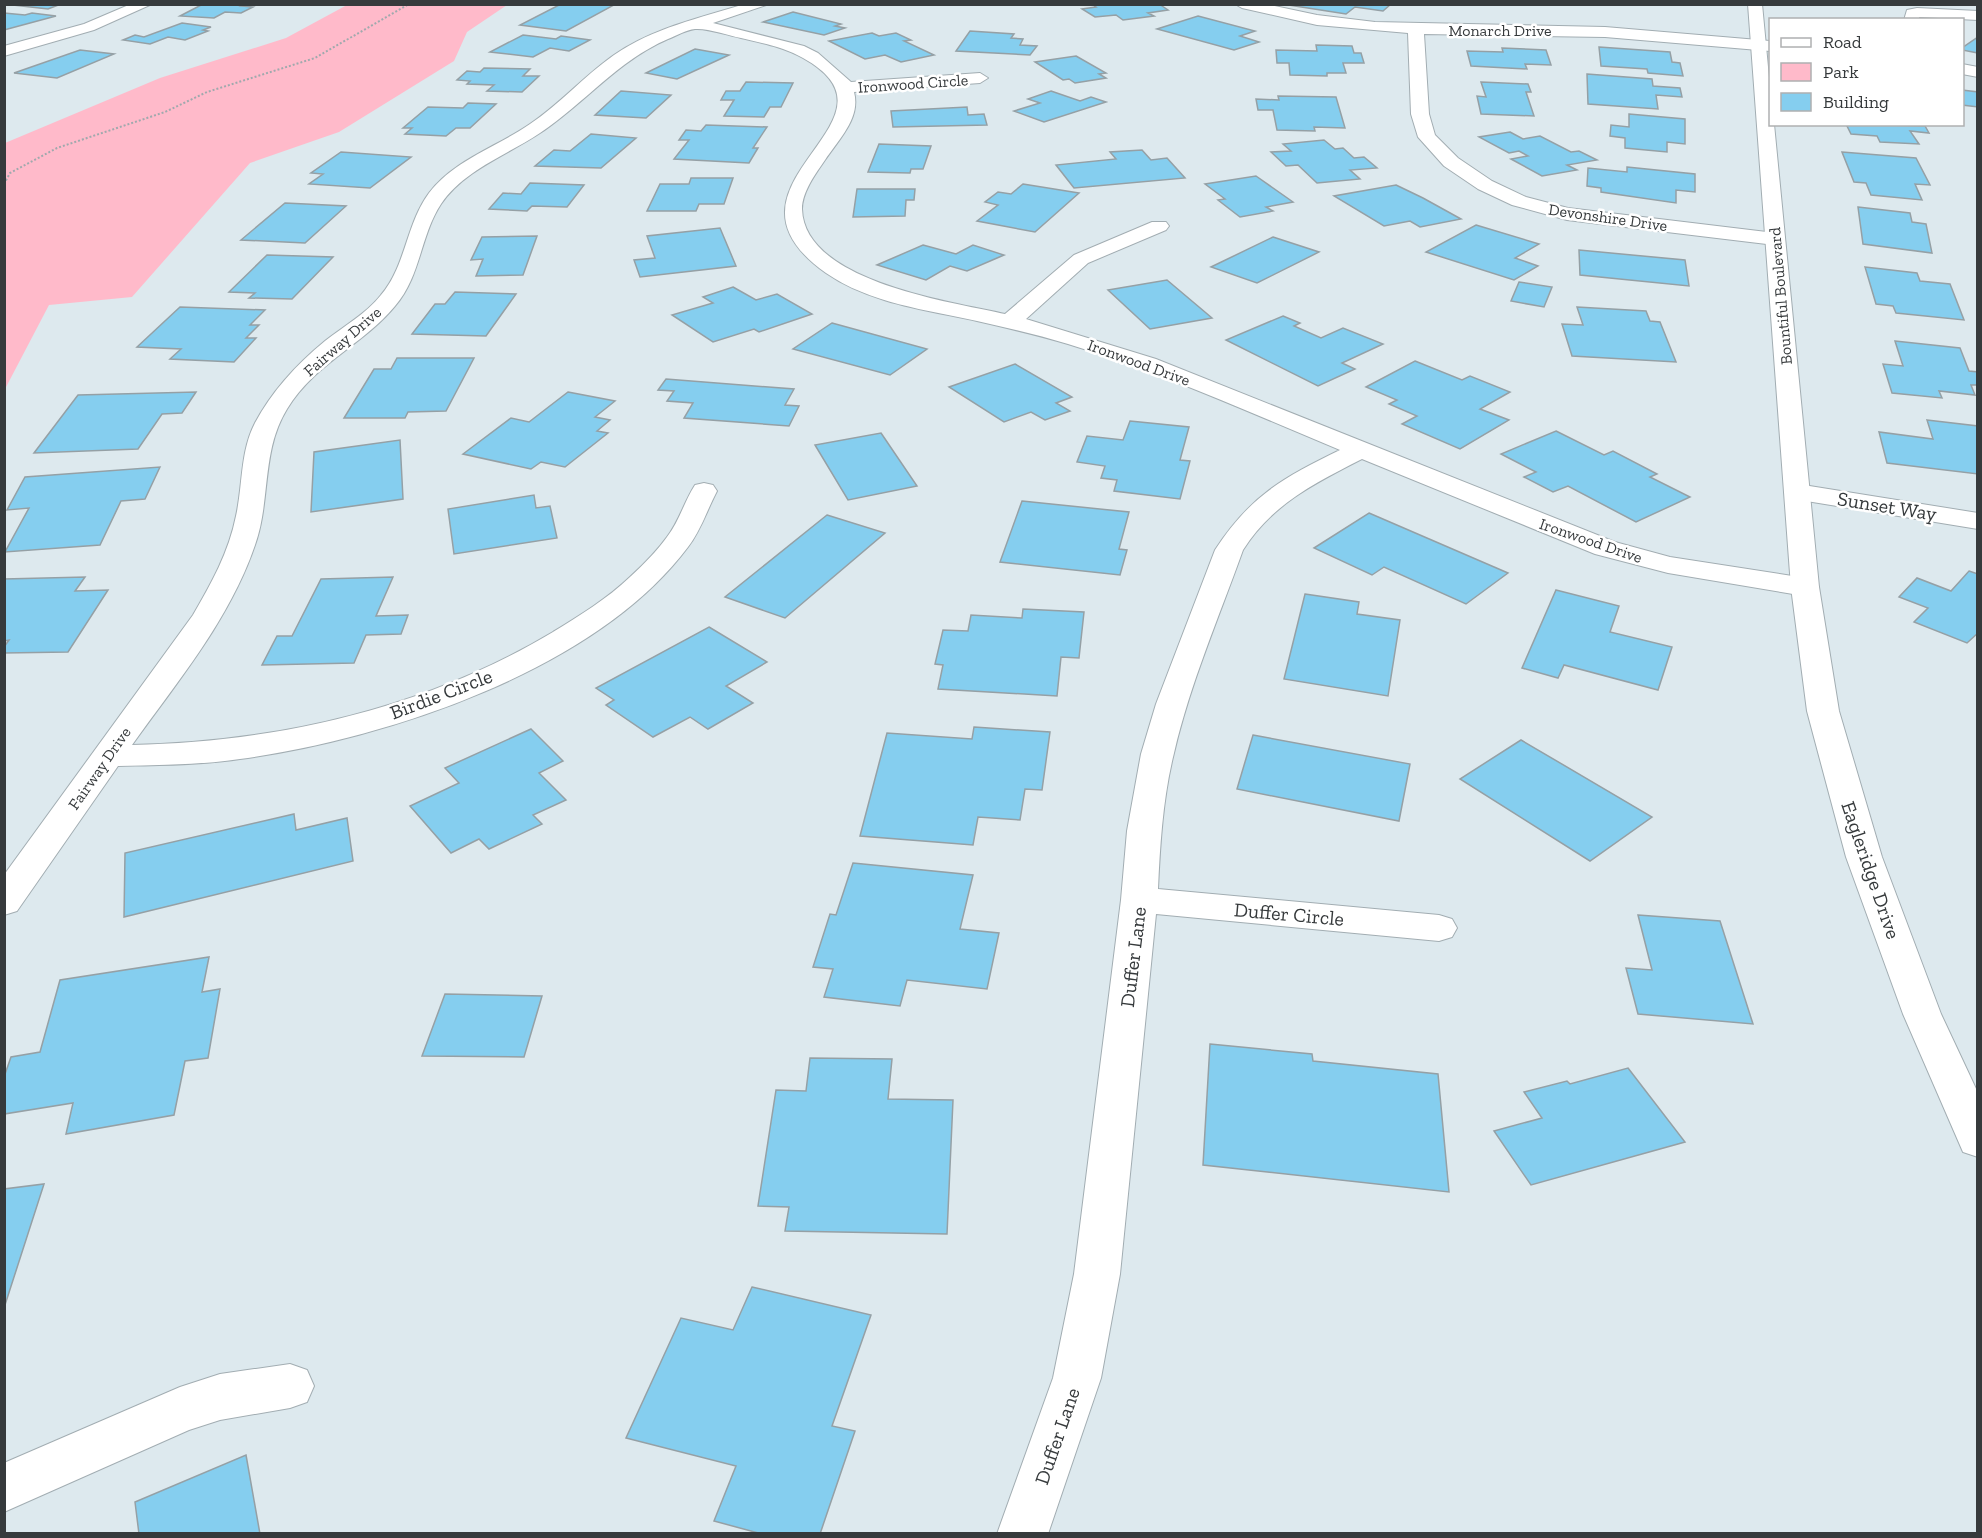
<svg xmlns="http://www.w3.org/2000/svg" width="1982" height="1538" viewBox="0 0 1982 1538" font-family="'Zilla Slab',serif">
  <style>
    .green { fill: #ffbaca }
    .building { fill: #85ceef; stroke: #95a0a5; stroke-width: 1.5 }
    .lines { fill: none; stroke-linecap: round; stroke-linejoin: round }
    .minor-casing { stroke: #a2adb2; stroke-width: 2 }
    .major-casing { stroke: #a2adb2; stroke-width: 2 }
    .path { stroke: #a0a9ad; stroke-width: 2; stroke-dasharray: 2 2; stroke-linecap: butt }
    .minor { fill: #fff; fill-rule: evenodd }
    .major { fill: #fff; fill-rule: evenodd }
    .labels { text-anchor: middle; stroke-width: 5; stroke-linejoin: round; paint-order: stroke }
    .far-street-label { font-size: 16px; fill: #363a3c; stroke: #fff }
    .street-label { font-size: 20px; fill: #363a3c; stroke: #fff }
  </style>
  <rect width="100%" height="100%" fill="#dde9ee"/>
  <polygon class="green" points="347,5 507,5 467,32 454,61 339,132 250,163 132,297 49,305 5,389 5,143 160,78 286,38"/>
  <g class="building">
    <polygon points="15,4 61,4 48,9 13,5"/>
    <polygon points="203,4 245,4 241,6 253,7 241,13 225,12 214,18 180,16"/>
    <polygon points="561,4 608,4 614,5 566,31 520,25"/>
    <polygon points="1092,4 1159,4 1168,10 1148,13 1154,16 1123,20 1116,15 1095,17 1082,9 1096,7"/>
    <polygon points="1282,4 1391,4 1383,11 1355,7 1346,14"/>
    <polygon points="793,12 841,24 835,26 845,28 824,35 763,22"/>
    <polygon points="4,13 25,15 32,13 56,16 4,30"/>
    <polygon points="1198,16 1255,31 1240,36 1259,42 1234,50 1157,29"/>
    <polygon points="182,23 211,27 203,30 208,31 185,40 168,37 150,44 123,40 135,35 144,37"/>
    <polygon points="970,31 1014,34 1011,38 1023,39 1020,45 1037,46 1030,55 956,51"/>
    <polygon points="872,33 879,36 896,33 911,40 904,41 934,55 901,62 885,55 865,59 829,41"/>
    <polygon points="523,35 556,39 561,36 590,40 569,51 550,48 533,57 490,52"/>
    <polygon points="1978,37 1978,53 1962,50 1962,48"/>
    <polygon points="1316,45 1352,46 1354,53 1361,53 1364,63 1343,63 1346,73 1327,73 1327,76 1290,75 1289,63 1277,63 1276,50 1317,51"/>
    <polygon points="1599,47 1670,52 1672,62 1680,63 1683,76 1648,73 1647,69 1601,66"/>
    <polygon points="1502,48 1546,50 1551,65 1525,64 1527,69 1471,66 1467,51 1503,52"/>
    <polygon points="695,49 729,55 677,79 646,73"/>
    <polygon points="80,50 114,54 57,78 14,73"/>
    <polygon points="1076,56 1106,73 1099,74 1106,78 1075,83 1069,79 1063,80 1035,62"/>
    <polygon points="484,68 530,69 523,76 539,76 522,92 487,91 494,85 467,84 470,81 457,80 467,71 480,72"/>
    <polygon points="1587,74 1652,79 1653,86 1680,88 1682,97 1656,95 1658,109 1588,104"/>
    <polygon points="746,82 793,83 781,107 770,107 764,117 724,116 734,100 721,100 726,91 740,91"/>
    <polygon points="1481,82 1528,84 1531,92 1526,92 1534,116 1481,114 1477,96 1486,97"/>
    <polygon points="1962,90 1978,92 1978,107 1962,105"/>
    <polygon points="621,91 671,95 646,118 595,115"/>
    <polygon points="1051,91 1080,101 1091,97 1106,102 1044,122 1014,111 1040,103 1028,99"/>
    <polygon points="1278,96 1336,97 1345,128 1314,127 1315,131 1277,130 1273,110 1258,110 1256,99 1279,100"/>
    <polygon points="468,103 496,104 470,128 456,128 446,136 405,134 412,128 403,128 428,107 463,108"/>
    <polygon points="967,107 968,115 984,114 987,125 893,127 891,111"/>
    <polygon points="1629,114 1685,119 1685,144 1667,142 1667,152 1625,148 1625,138 1610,136 1611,125 1629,127"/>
    <polygon points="1846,124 1925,126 1929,133 1910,131 1919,144 1880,142 1877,136 1851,134"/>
    <polygon points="706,125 767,127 753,148 758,148 749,163 674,159 689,140 679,140 686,130 701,131"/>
    <polygon points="1510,132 1523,139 1540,136 1571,152 1579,151 1597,160 1567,165 1577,170 1542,176 1511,159 1528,156 1519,151 1509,153 1479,137"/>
    <polygon points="591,134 636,138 601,168 535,166 554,150 570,151"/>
    <polygon points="1324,140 1335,149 1343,148 1354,158 1364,157 1377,168 1350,170 1360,179 1317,183 1298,165 1286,166 1271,152 1291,151 1283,144"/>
    <polygon points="879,144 931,146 923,169 911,169 910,173 868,172"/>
    <polygon points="1142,150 1151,160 1167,158 1185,178 1074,188 1056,165 1116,159 1110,152"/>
    <polygon points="341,152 411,157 370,188 309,184 323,174 311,173"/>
    <polygon points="1842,152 1916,158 1930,185 1915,184 1922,200 1871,195 1866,183 1854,182"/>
    <polygon points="1627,167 1695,174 1695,192 1676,190 1676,203 1601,192 1601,188 1587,186 1588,168 1627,172"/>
    <polygon points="1256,176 1293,202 1266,207 1273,211 1240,217 1218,200 1225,199 1205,184"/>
    <polygon points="691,178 733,178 724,204 699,204 696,211 647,211 660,184 689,184"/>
    <polygon points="530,183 584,185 567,207 532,206 527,211 489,209 503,193 521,194"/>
    <polygon points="1023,184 1079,193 1035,232 977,221 998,205 985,202 998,192 1011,194"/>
    <polygon points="1396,185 1423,198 1461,219 1420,227 1410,221 1384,226 1334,196"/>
    <polygon points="857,189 915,189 914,200 906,200 905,216 853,217"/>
    <polygon points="285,203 346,206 305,243 241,240"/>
    <polygon points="1858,207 1910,213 1912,222 1926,224 1932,253 1863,244"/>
    <polygon points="1476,225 1539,244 1515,258 1538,266 1514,280 1426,252"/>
    <polygon points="720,228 736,266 640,277 634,260 655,258 647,236"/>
    <polygon points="537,236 523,275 476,276 483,259 471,260 482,237"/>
    <polygon points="1273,237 1319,252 1257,283 1211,267"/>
    <polygon points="923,245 956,254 973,245 1004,255 967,271 950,266 926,280 877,265"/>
    <polygon points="1579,250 1685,260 1689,286 1580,275"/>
    <polygon points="267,255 333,257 292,299 249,298 255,293 229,292"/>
    <polygon points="1865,267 1917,273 1920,281 1950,284 1964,320 1896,313 1893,306 1876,304"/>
    <polygon points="1167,280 1212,318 1150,329 1108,290"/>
    <polygon points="1519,282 1552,287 1544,307 1511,301"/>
    <polygon points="733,287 756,300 777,294 812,314 759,332 754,329 713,342 672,315 713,303 703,297"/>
    <polygon points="455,292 516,294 486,336 412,334 435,304 445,304"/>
    <polygon points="180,307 265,310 250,325 259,325 246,338 256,338 234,362 170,359 181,349 137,347"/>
    <polygon points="1577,307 1646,311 1650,321 1660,322 1676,362 1572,356 1562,324 1583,325"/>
    <polygon points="1283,316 1300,323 1294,326 1321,338 1343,328 1383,344 1342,363 1355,369 1318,386 1226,340"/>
    <polygon points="832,323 927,349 890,375 793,349"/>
    <polygon points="1895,341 1960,348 1969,371 1978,372 1978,385 1971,385 1975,395 1939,391 1942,398 1892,393 1883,364 1903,366"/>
    <polygon points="397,358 474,358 446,411 408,412 405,418 344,418 374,369 391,369"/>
    <polygon points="1415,361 1462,380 1470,376 1510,392 1480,409 1509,420 1460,449 1402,424 1417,416 1389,404 1397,400 1366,387"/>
    <polygon points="1015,364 1072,397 1056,403 1070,411 1045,420 1031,412 1004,422 949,387"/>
    <polygon points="666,379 794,389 785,405 799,406 789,426 684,418 693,403 667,401 674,391 658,390"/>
    <polygon points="196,392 182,413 162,414 138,449 34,453 78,395"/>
    <polygon points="568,392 615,401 595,417 610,420 597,431 608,433 565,467 541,462 531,469 463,454 511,418 529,422"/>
    <polygon points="1927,420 1978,426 1978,474 1887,463 1879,432 1933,439"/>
    <polygon points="1130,421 1189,427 1180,460 1190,461 1180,499 1114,491 1117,480 1101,478 1105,466 1077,462 1087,436 1123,440"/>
    <polygon points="1556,431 1604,455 1613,451 1657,474 1650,477 1690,497 1636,522 1568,486 1553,492 1524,477 1536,472 1501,454"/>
    <polygon points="881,433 917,486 848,500 815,445"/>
    <polygon points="400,440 403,499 311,512 314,452"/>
    <polygon points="160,467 145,499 121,501 100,545 5,552 29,508 7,510 25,477"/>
    <polygon points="534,495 536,508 550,506 557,538 454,554 448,509"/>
    <polygon points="1022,501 1129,512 1119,549 1127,550 1120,575 1000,562"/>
    <polygon points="1369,513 1508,573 1466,604 1384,567 1372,575 1314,548"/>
    <polygon points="827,515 885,533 785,618 725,597"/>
    <polygon points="1969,571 1978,574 1978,633 1967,643 1914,622 1928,608 1899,597 1917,578 1951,591"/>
    <polygon points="85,577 75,591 108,590 68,652 4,653 4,647 9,640 4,641 4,579"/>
    <polygon points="393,577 376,616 408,615 401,634 366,635 354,663 262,665 277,636 292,636 321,579"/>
    <polygon points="1556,590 1619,606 1610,632 1672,647 1658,690 1564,665 1558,678 1522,668"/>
    <polygon points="1305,594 1359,602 1357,614 1400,620 1388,696 1284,679"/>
    <polygon points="1023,609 1084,612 1079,658 1061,657 1057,696 938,689 943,665 935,664 943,630 968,631 971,615 1022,618"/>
    <polygon points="709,627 767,662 726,686 753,703 708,729 690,717 653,737 606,705 614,700 596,688"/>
    <polygon points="974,727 1050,732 1042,790 1025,789 1020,820 978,817 973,845 860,836 887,733 972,739"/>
    <polygon points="531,729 563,761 539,773 566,800 533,815 542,824 489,849 479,839 451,853 410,806 459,783 445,768"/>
    <polygon points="1253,735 1410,764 1399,821 1237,789"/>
    <polygon points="1521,740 1652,817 1590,861 1460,779"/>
    <polygon points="294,814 296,830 347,818 353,861 124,917 125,853"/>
    <polygon points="853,863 973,875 960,929 999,933 987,989 907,980 900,1006 824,997 833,969 813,967 830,914 836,915"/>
    <polygon points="1638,915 1720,921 1753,1024 1638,1014 1626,968 1652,970"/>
    <polygon points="209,957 202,992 220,989 208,1058 185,1061 174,1115 66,1134 73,1103 4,1114 4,1077 11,1057 40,1052 60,980"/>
    <polygon points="445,994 542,996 524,1057 422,1056"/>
    <polygon points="1210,1044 1312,1054 1313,1061 1438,1074 1449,1192 1203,1165"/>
    <polygon points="810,1058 892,1059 888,1099 953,1100 947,1234 785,1231 789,1207 758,1206 776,1090 806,1091"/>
    <polygon points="1628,1068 1685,1142 1531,1185 1494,1131 1542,1118 1524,1092 1567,1081 1570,1084"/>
    <polygon points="44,1184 4,1308 4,1189"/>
    <polygon points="752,1287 871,1315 832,1426 855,1431 820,1534 762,1534 714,1521 736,1466 626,1438 681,1318 733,1330"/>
    <polygon points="246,1455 260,1534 139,1534 135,1502"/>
  </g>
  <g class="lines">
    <g class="minor-casing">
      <g id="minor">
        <polygon points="131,4 152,4 94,30 4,56 4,46 84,24"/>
        <path d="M745,4H769L713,23L804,46L818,53L851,82L980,73L988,78L980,83L854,92C861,118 839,139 825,160C816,173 802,192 802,209C804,282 952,302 1005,314L1074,255L1152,222H1166L1169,226L1166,230L1088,263L1026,319L1156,359L1615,542L1670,557L1805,578L1815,581L1819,587L1815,593L1805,596L1668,573L1595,554L1362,459C1315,483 1272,504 1243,550C1219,617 1190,684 1174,753C1163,797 1160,844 1158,889L1439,915L1452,919L1457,928L1452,937L1439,941L1156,914L1120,1274L1101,1378L1048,1534H997L1053,1378L1074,1274L1121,900L1127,831L1141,754L1156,704L1215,550C1251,495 1283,478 1340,450C1251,413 1161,372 1068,344C1038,335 1008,328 977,321C927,310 869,303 826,273C699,183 918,122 803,58C784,47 762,43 741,38C727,35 708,28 695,29C686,30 676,36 668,39C617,61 585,103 540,133C507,155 464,170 441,204C420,236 421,276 395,306C363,345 315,363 287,409C261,451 271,500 255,545C230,619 177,682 132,745C279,742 426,708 553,632C579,616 607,599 630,577C643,565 657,551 667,537C679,522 684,502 695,485L704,483L713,485L717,491C707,510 701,530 688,547C596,670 387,739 240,759C200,765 159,765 118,766L17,911L4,915V875L193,615C211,584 229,552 236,516C243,485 240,452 255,423C272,391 297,364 325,341C344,326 366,314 381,295C406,266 406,224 429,193C454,160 497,147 530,124C560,104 584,76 614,55C653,28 700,18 745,4Z"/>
        <polygon points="1235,4 1265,4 1317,15 1375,22 1605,27 1770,41 1770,51 1605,37 1424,34 1429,114 1435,135 1458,158 1492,181 1526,197 1568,208 1775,233 1782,235 1785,239 1782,243 1775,245 1567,220 1512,205 1478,189 1444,166 1418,137 1411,114 1408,33 1317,25 1242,8"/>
        <polygon points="1917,8 1978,11 1978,20 1919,17 1920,20 1904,20 1907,10"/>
        <polygon points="1962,64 1978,67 1978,77 1962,74"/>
        <polygon points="1797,484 1978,513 1978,529 1788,498 1784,492 1788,486"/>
        <polygon points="290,1364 307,1370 314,1386 307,1402 290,1408 220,1420 189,1430 4,1512 4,1463 180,1387 220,1374"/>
      </g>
    </g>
    <g class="major-casing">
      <polygon id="major" points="1748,4 1762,4 1770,88 1770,124 1774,124 1819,587 1839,711 1882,857 1941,1014 1978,1093 1978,1157 1963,1152 1903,1014 1846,857 1807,711 1791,587"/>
    </g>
    <polyline class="path" points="4,184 10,173 57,148 165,112 207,92 315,58 409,4"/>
    <use href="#minor" class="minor"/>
    <use href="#major" class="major"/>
  </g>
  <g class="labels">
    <g class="far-street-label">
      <text x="1500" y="36">Monarch Drive</text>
      <text transform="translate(913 83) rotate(-4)" y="6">Ironwood Circle</text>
      <text transform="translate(1608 217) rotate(8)" y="6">Devonshire Drive</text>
      <text transform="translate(1780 296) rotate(-95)" y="6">Bountiful Boulevard</text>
      <text transform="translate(342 341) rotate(-41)" y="6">Fairway Drive</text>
      <text transform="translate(1139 362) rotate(20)" y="6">Ironwood Drive</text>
      <text transform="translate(1591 540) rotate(19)" y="6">Ironwood Drive</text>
      <text transform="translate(99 768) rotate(-55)" y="6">Fairway Drive</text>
    </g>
    <g class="street-label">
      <text transform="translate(1887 506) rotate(9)" y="7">Sunset Way</text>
      <text transform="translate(441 694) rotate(-21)" y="7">Birdie Circle</text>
      <text transform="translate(1871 870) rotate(71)" y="7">Eagleridge Drive</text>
      <text transform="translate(1289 914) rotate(5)" y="7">Duffer Circle</text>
      <text transform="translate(1133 957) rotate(-83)" y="7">Duffer Lane</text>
      <text transform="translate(1057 1436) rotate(-71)" y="7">Duffer Lane</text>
    </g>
  </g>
  <rect width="1982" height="1538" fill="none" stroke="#363a3c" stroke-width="12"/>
  <rect x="1769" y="18" width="195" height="108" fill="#ffffff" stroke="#afb0b1" stroke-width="1.5"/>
  <rect x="1781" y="38" width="30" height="9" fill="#ffffff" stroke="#afb0b1" stroke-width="1.5"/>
  <text x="1823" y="48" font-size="18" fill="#363a3c">Road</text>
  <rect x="1781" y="63" width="30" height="18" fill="#ffbaca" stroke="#afb0b1" stroke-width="1.5"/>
  <text x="1823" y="78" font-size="18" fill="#363a3c">Park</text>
  <rect x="1781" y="93" width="30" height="18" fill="#85ceef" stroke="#afb0b1" stroke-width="1.5"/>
  <text x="1823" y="108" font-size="18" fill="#363a3c">Building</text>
</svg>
